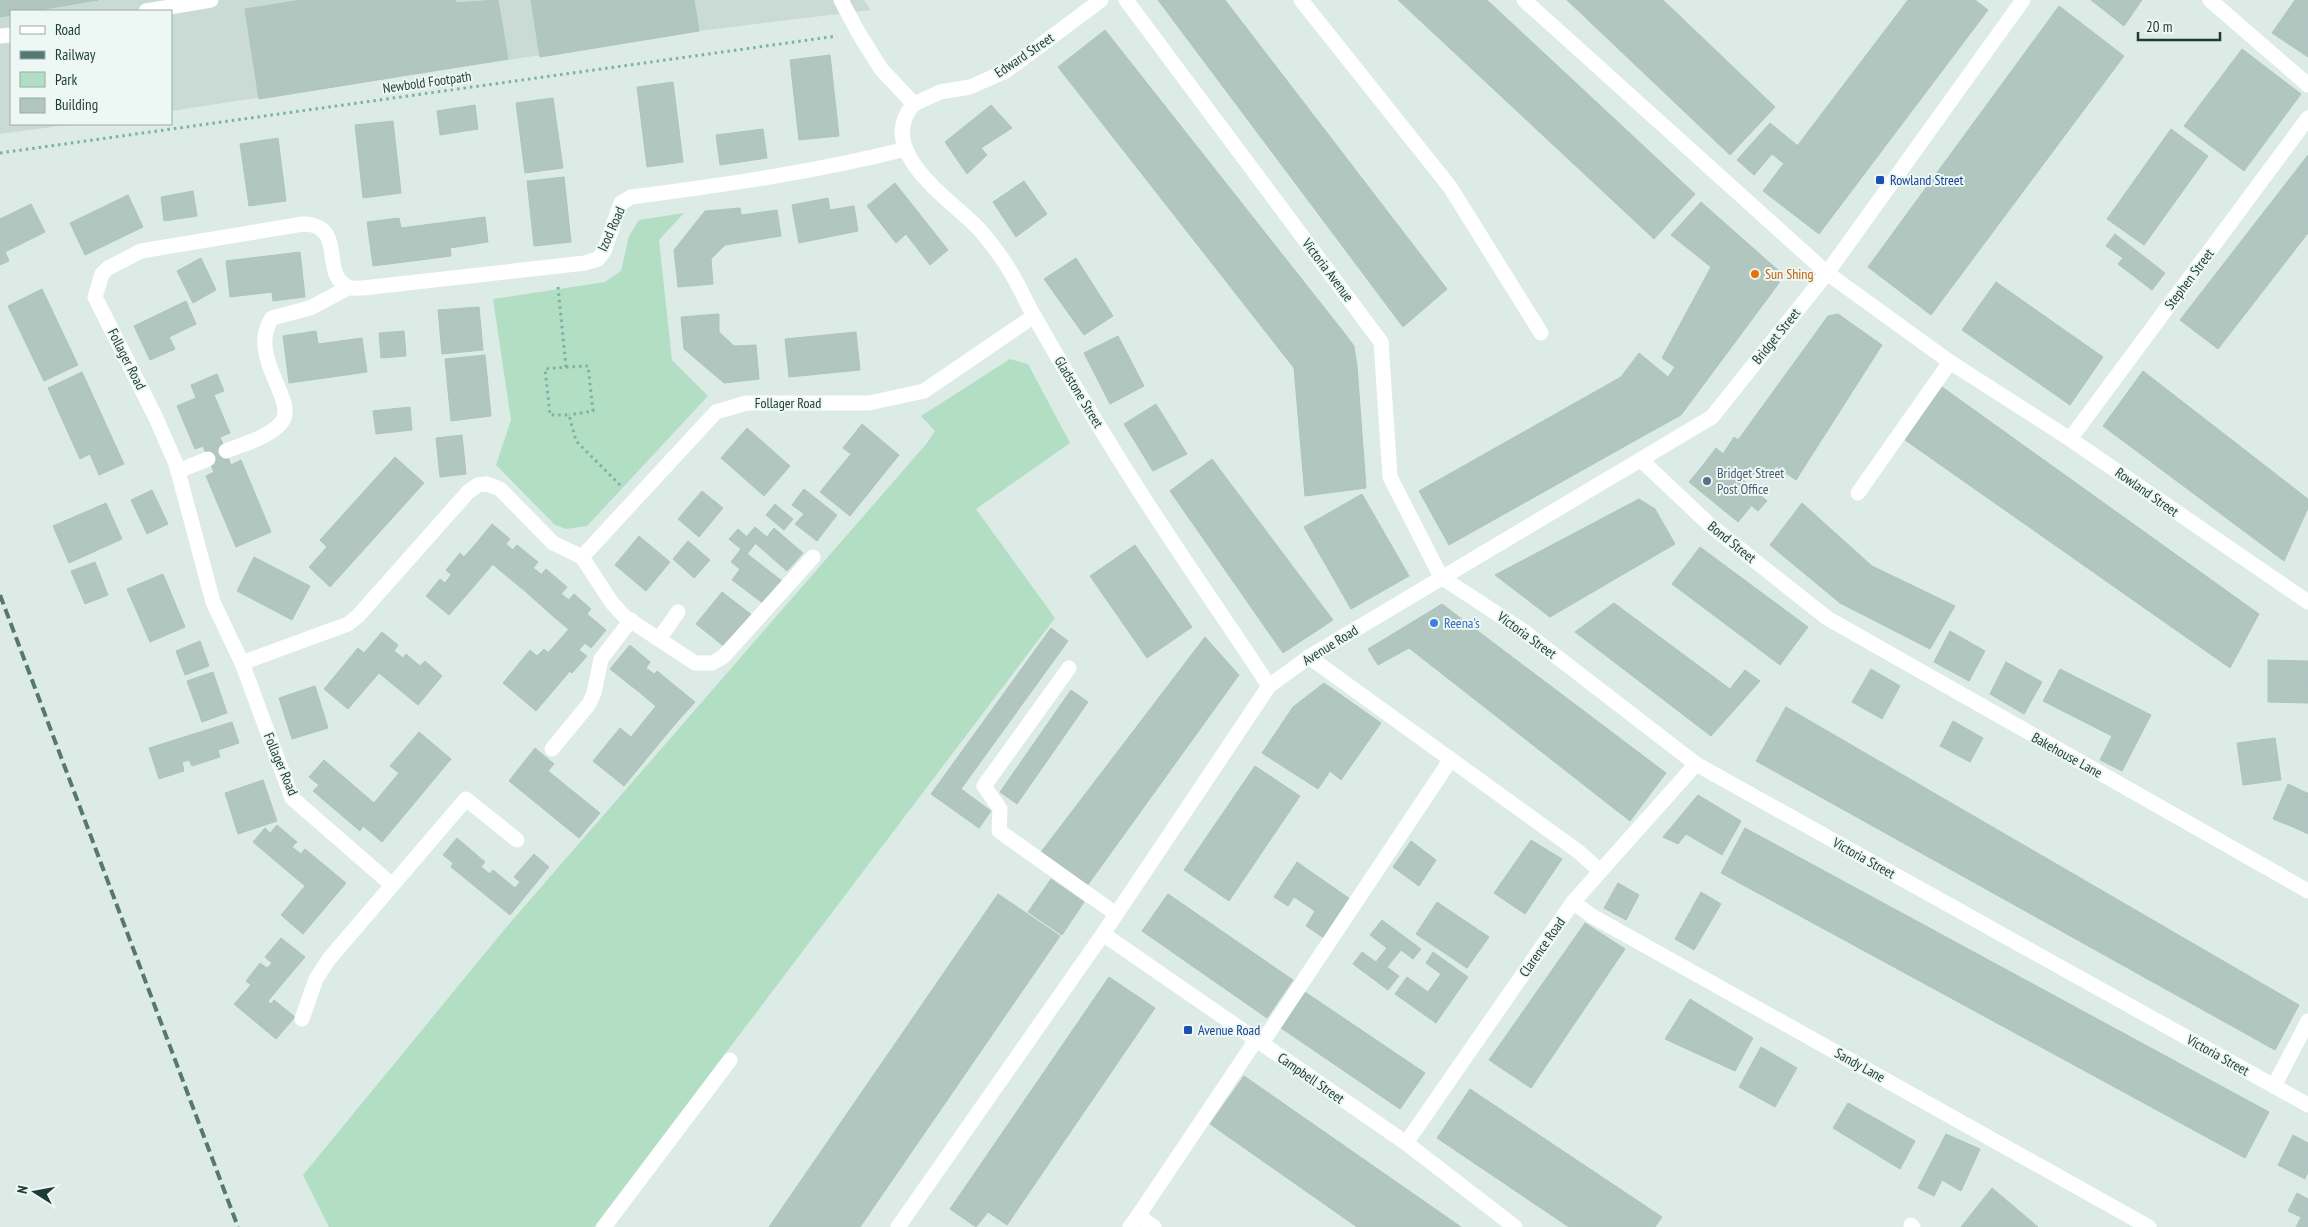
<svg xmlns="http://www.w3.org/2000/svg" width="2308" height="1227" viewBox="0 0 2308 1227" font-family="'PT Sans Narrow',sans-serif">
  <style>
    .built { fill: #cadbd5 }
    .green { fill: #b2dfc3 }
    .building { fill: #b1c6bf; stroke: #aec5be }
    .lines { fill: none; stroke-linecap: round; stroke-linejoin: round }
    .path { stroke: #79b2a7; stroke-width: 3; stroke-dasharray: 2.5 4; stroke-linecap: butt }
    .minor { stroke: #fff; stroke-width: 15 }
    .rail { stroke: #567873; stroke-width: 4; stroke-dasharray: 10 5; stroke-linecap: butt }
    .transit-dot { fill: #1a4fb4; stroke: #edf7f3; stroke-width: 2 }
    .food-dot { fill: #e8710a; stroke: #edf7f3; stroke-width: 2 }
    .service-dot { fill: #5c6f8a; stroke: #edf7f3; stroke-width: 2 }
    .shop-dot { fill: #3f7fe0; stroke: #edf7f3; stroke-width: 2 }
    .labels { text-anchor: middle; stroke-width: 4; stroke-linejoin: round; paint-order: stroke }
    .street-label { font-size: 14px; fill: #1d3b37; stroke: #edf7f3 }
    .transit-label { font-size: 14px; fill: #164399; stroke: #edf7f3; text-anchor: start }
    .food-label { font-size: 14px; fill: #c56008; stroke: #edf7f3; text-anchor: start }
    .service-label { font-size: 14px; fill: #4e5e75; stroke: #edf7f3; text-anchor: start }
    .shop-label { font-size: 14px; fill: #366cbe; stroke: #edf7f3; text-anchor: start }
  </style>
  <rect width="100%" height="100%" fill="#dcebe6"/>
  <polygon class="built" points="0,0 864,0 871,10 699,31 171,111 171,11 11,11 11,124 75,124 0,134"/>
  <g class="green">
    <polygon points="684,213 659,240 672,360 708,396 587,526 566,529 555,525 496,465 511,420 493,299 605,282 621,271 629,236 639,220"/>
    <polygon points="1010,359 1028,364 1070,443 976,509 1055,618 594,1227 329,1227 303,1175 509,924 927,443 935,431 921,416"/>
  </g>
  <g class="building">
    <polygon points="0,0 98,0 32,11 11,11 11,15 0,17"/>
    <polygon points="302,0 455,0 456,3 498,0 508,59 259,99 245,9"/>
    <polygon points="531,0 694,0 699,31 540,57"/>
    <polygon points="1158,0 1225,0 1447,289 1403,327"/>
    <polygon points="1398,0 1487,0 1695,194 1654,239"/>
    <polygon points="1567,0 1663,0 1775,107 1730,155"/>
    <polygon points="1908,0 1975,0 1988,10 1819,234 1763,191"/>
    <polygon points="2091,0 2142,0 2124,26"/>
    <polygon points="2295,0 2308,0 2308,57 2272,33"/>
    <polygon points="2059,6 2124,56 1931,315 1868,267"/>
    <polygon points="1105,30 1342,330 1294,368 1058,67"/>
    <polygon points="2242,49 2301,94 2244,171 2184,126"/>
    <polygon points="830,55 839,136 799,140 790,60"/>
    <polygon points="673,82 683,162 647,167 637,87"/>
    <polygon points="553,98 563,168 525,173 516,103"/>
    <polygon points="475,105 478,129 440,135 437,111"/>
    <polygon points="991,105 1012,128 981,148 987,155 967,174 945,142"/>
    <polygon points="393,121 401,193 363,198 355,125"/>
    <polygon points="1770,123 1798,146 1783,163 1772,154 1754,175 1737,160"/>
    <polygon points="763,129 767,158 720,165 716,135"/>
    <polygon points="2171,129 2208,156 2144,245 2107,219"/>
    <polygon points="278,138 286,201 249,206 240,144"/>
    <polygon points="2308,155 2308,233 2218,349 2180,320"/>
    <polygon points="564,177 571,242 534,246 527,181"/>
    <polygon points="1024,181 1047,214 1016,237 993,202"/>
    <polygon points="895,183 948,250 930,265 906,234 896,243 867,206"/>
    <polygon points="193,191 197,216 164,221 161,197"/>
    <polygon points="128,195 143,227 85,255 70,223"/>
    <polygon points="828,198 830,210 854,206 858,231 799,243 792,205"/>
    <polygon points="1701,202 1779,271 1779,283 1681,415 1652,431 1621,377 1639,353 1668,377 1675,367 1662,358 1711,267 1671,235"/>
    <polygon points="31,204 45,232 5,252 9,261 0,265 0,219"/>
    <polygon points="740,208 741,215 777,210 781,236 725,245 711,259 713,284 678,287 674,250 705,211"/>
    <polygon points="485,217 488,242 450,248 451,256 373,266 367,222 399,218 401,228"/>
    <polygon points="2115,234 2165,273 2152,290 2118,264 2123,258 2106,246"/>
    <polygon points="300,252 305,297 273,301 272,292 230,297 226,261"/>
    <polygon points="201,258 216,290 193,303 177,271"/>
    <polygon points="1076,258 1113,316 1084,335 1044,279"/>
    <polygon points="1996,282 2103,357 2070,405 1962,330"/>
    <polygon points="42,289 78,365 44,381 8,306"/>
    <polygon points="186,301 196,324 169,337 175,349 150,360 134,326"/>
    <polygon points="479,307 483,350 442,354 438,310"/>
    <polygon points="719,314 719,332 734,346 756,345 759,379 724,383 684,349 681,317"/>
    <polygon points="1838,314 1882,345 1796,480 1738,440 1828,316"/>
    <polygon points="1342,330 1354,346 1357,366 1366,488 1305,496 1294,368"/>
    <polygon points="316,331 318,344 362,338 367,372 289,383 283,336"/>
    <polygon points="404,331 406,356 381,358 379,333"/>
    <polygon points="856,332 860,370 789,377 785,339"/>
    <polygon points="1118,336 1144,386 1110,404 1084,353"/>
    <polygon points="485,355 491,416 451,421 445,359"/>
    <polygon points="2143,371 2308,499 2308,508 2284,561 2103,426"/>
    <polygon points="82,372 124,464 99,475 90,454 80,459 48,388"/>
    <polygon points="217,374 224,391 214,395 230,433 220,437 231,465 241,460 271,532 236,547 206,476 214,472 203,446 195,449 177,406 196,398 191,385"/>
    <polygon points="1621,377 1652,431 1449,545 1419,491"/>
    <polygon points="1942,387 2259,614 2230,668 1905,440"/>
    <polygon points="1156,404 1187,454 1153,471 1124,424"/>
    <polygon points="410,407 412,430 376,434 373,411"/>
    <polygon points="862,424 899,455 850,516 820,492 851,454 843,448"/>
    <polygon points="747,428 790,466 764,496 721,458"/>
    <polygon points="462,435 466,474 440,477 436,438"/>
    <polygon points="1734,437 1776,466 1770,475 1758,467 1753,475 1741,469 1723,454"/>
    <polygon points="1716,448 1741,469 1736,474 1767,501 1758,511 1703,465"/>
    <polygon points="395,457 424,483 330,587 309,567 327,547 320,540"/>
    <polygon points="1212,459 1333,620 1283,653 1170,491"/>
    <polygon points="1703,465 1752,505 1738,522 1689,482"/>
    <polygon points="804,489 837,515 817,541 795,524 804,514 792,505"/>
    <polygon points="152,490 168,524 147,534 131,500"/>
    <polygon points="702,491 723,508 699,537 678,519"/>
    <polygon points="1362,494 1409,576 1351,609 1304,527"/>
    <polygon points="1639,499 1655,509 1675,544 1550,617 1495,575"/>
    <polygon points="106,503 122,539 69,563 53,526"/>
    <polygon points="1802,503 1872,566 1955,606 1930,649 1840,603 1770,545"/>
    <polygon points="775,504 793,519 784,530 766,515"/>
    <polygon points="492,524 510,539 506,544 513,550 497,568 473,547"/>
    <polygon points="755,527 767,537 774,528 803,553 787,571 747,536"/>
    <polygon points="738,529 755,544 747,554 729,539"/>
    <polygon points="639,536 670,562 646,591 615,565"/>
    <polygon points="688,541 710,560 694,578 673,559"/>
    <polygon points="517,545 538,562 533,568 541,574 526,592 497,568"/>
    <polygon points="1135,545 1192,627 1147,658 1090,576"/>
    <polygon points="473,547 493,564 470,591 446,570 460,553 464,557"/>
    <polygon points="1700,547 1808,627 1780,665 1672,584"/>
    <polygon points="741,549 782,581 764,604 732,580 740,569 731,562"/>
    <polygon points="254,557 310,586 292,620 237,591"/>
    <polygon points="95,562 108,595 85,604 71,571"/>
    <polygon points="546,569 567,587 561,594 569,600 554,617 526,592"/>
    <polygon points="163,574 185,627 150,642 127,589"/>
    <polygon points="451,575 470,591 449,615 426,596 440,579 445,583"/>
    <polygon points="722,592 752,615 726,648 696,624"/>
    <polygon points="574,594 591,609 587,614 606,630 591,648 554,617"/>
    <polygon points="1614,603 1730,689 1745,670 1760,681 1711,736 1575,632"/>
    <polygon points="1442,604 1666,773 1630,821 1409,648 1378,665 1368,649"/>
    <polygon points="1051,628 1068,641 961,789 991,811 979,828 931,794"/>
    <polygon points="569,629 585,643 579,650 587,656 572,673 548,653"/>
    <polygon points="1950,631 1985,651 1969,681 1934,662"/>
    <polygon points="382,632 398,645 394,651 403,658 406,654 420,666 425,661 442,676 418,705 379,673 348,709 324,689 358,648 364,653"/>
    <polygon points="1205,637 1239,675 1087,886 1041,852"/>
    <polygon points="200,641 209,666 185,675 176,651"/>
    <polygon points="630,645 650,662 646,668 654,674 639,692 610,669"/>
    <polygon points="544,649 570,671 536,711 503,683 530,650 537,656"/>
    <polygon points="2268,660 2308,661 2308,681 2268,681"/>
    <polygon points="2006,662 2042,682 2024,714 1990,694"/>
    <polygon points="1871,669 1900,686 1882,719 1852,702"/>
    <polygon points="2060,669 2151,715 2122,771 2100,760 2112,736 2043,701"/>
    <polygon points="657,671 695,702 676,723 639,692"/>
    <polygon points="213,672 227,713 202,722 187,681"/>
    <polygon points="2268,681 2308,681 2308,703 2268,702"/>
    <polygon points="1324,683 1381,723 1341,780 1330,771 1318,789 1262,753 1293,707"/>
    <polygon points="315,686 328,728 292,739 279,698"/>
    <polygon points="1071,690 1088,702 1017,804 1000,792"/>
    <polygon points="656,706 676,723 624,786 593,761 620,728 631,737"/>
    <polygon points="1786,707 2299,1005 2275,1050 1756,761"/>
    <polygon points="1953,721 1983,738 1970,762 1940,746"/>
    <polygon points="232,722 239,743 218,750 220,757 192,766 189,760 182,762 184,771 159,779 149,748"/>
    <polygon points="419,732 451,759 382,842 363,826 360,831 313,791 319,785 309,777 324,760 374,803 399,773 390,766"/>
    <polygon points="2275,738 2278,759 2240,764 2237,743"/>
    <polygon points="535,748 554,764 548,771 600,813 579,838 509,781"/>
    <polygon points="2278,759 2281,780 2243,785 2240,764"/>
    <polygon points="1255,766 1300,796 1229,901 1184,870"/>
    <polygon points="263,780 277,821 238,834 225,793"/>
    <polygon points="2288,784 2307,793 2293,827 2273,819"/>
    <polygon points="2307,793 2308,793 2308,834 2293,827"/>
    <polygon points="1698,795 1741,821 1722,855 1686,834 1678,844 1663,837"/>
    <polygon points="277,825 297,842 292,847 301,854 305,849 346,883 303,934 281,915 305,886 253,842 265,828 270,833"/>
    <polygon points="1745,828 2269,1112 2245,1158 1721,873"/>
    <polygon points="457,838 485,862 481,867 490,874 493,870 515,888 520,882 514,877 534,854 549,867 510,915 451,867 453,863 443,855"/>
    <polygon points="1531,840 1562,859 1525,914 1494,893"/>
    <polygon points="1411,841 1436,860 1419,886 1393,867"/>
    <polygon points="1297,862 1350,899 1324,938 1306,926 1315,911 1294,897 1288,906 1274,897"/>
    <polygon points="1051,879 1084,902 1062,935 1028,912"/>
    <polygon points="1618,883 1639,895 1626,920 1604,908"/>
    <polygon points="1701,892 1721,904 1694,950 1675,939"/>
    <polygon points="998,894 1060,936 860,1227 769,1227"/>
    <polygon points="1168,894 1293,980 1267,1018 1142,931"/>
    <polygon points="1437,902 1489,937 1467,968 1416,934"/>
    <polygon points="1382,920 1421,949 1413,959 1401,950 1387,967 1399,976 1388,990 1353,964 1362,952 1376,962 1387,948 1370,935"/>
    <polygon points="1585,923 1625,949 1531,1088 1489,1060"/>
    <polygon points="281,938 305,957 288,977 265,957"/>
    <polygon points="1433,952 1468,977 1436,1023 1395,994 1407,977 1428,992 1441,974 1426,963"/>
    <polygon points="260,963 267,968 272,963 288,977 268,1001 271,1004 274,1000 295,1017 276,1039 234,1004 251,985 246,981"/>
    <polygon points="1109,977 1155,1008 1007,1225 988,1212 976,1227 950,1209"/>
    <polygon points="1305,992 1425,1073 1400,1109 1281,1028"/>
    <polygon points="1690,999 1753,1038 1735,1071 1665,1039"/>
    <polygon points="1761,1047 1797,1068 1775,1107 1739,1087"/>
    <polygon points="1244,1076 1461,1227 1357,1227 1210,1124"/>
    <polygon points="1470,1089 1662,1217 1655,1227 1569,1227 1437,1138"/>
    <polygon points="1848,1103 1915,1141 1900,1169 1833,1128"/>
    <polygon points="1946,1134 1980,1149 1961,1191 1942,1180 1934,1196 1918,1188"/>
    <polygon points="2293,1135 2308,1143 2308,1172 2305,1179 2278,1165"/>
    <polygon points="1992,1188 2038,1227 1961,1227"/>
    <polygon points="2297,1193 2308,1199 2308,1227 2296,1227 2301,1217 2288,1211"/>
  </g>
  <g class="lines">
    <g class="path">
      <polyline points="0,153 837,36"/>
      <polyline points="558,287 566,367 545,369 550,415 569,415 576,441 620,485"/>
      <polyline points="566,367 588,366 593,411 569,415"/>
    </g>
    <g class="minor">
      <polyline points="841,0 858,32 881,69 914,104 940,92 970,87 1006,71 1101,0"/>
      <polyline points="1126,0 1381,342 1390,477 1441,577"/>
      <polyline points="1301,0 1450,187 1541,333"/>
      <polyline points="1524,0 1827,273 1950,362 2070,439 2308,602"/>
      <polyline points="2210,0 2308,85"/>
      <polyline points="146,11 211,0"/>
      <polyline points="0,36 11,35"/>
      <path d="M914,104C874,148 946,197 974,224C986,235 996,250 1005,263C1016,279 1024,298 1034,316C1062,365 1091,414 1121,462C1168,538 1220,611 1269,686"/>
      <polyline points="2070,439 2308,118"/>
      <path d="M226,451C243,444 268,438 281,423C300,402 246,357 272,318L310,308L348,288"/>
      <polyline points="1641,460 1711,526 1827,618 2308,891"/>
      <polyline points="178,471 208,459"/>
      <polyline points="1858,493 1950,362"/>
      <polyline points="813,557 723,657 712,663 695,663 625,617 612,603 582,557 716,412 746,403 869,403 924,391 1034,316"/>
      <polyline points="1441,577 1522,630 1696,764 2308,1105"/>
      <polyline points="659,639 678,612"/>
      <polyline points="1309,657 1579,852 1600,871"/>
      <path d="M242,663L213,602L176,464L156,418L95,297L102,274L108,268L141,251L303,224C348,225 319,274 348,287C352,289 359,288 363,288L585,263L598,259L604,251L621,203L631,197C724,185 815,172 906,149"/>
      <polyline points="1069,668 984,786 1000,809 999,831 1116,914"/>
      <polyline points="552,749 589,704 594,693 601,659 631,620"/>
      <polyline points="392,885 292,798 242,663 348,624 358,616 468,492 478,485 487,484 500,489 553,543 582,557"/>
      <polyline points="1573,902 1592,916 2149,1227"/>
      <polyline points="1103,934 1406,1143 1515,1227"/>
      <polyline points="302,1019 316,979 329,959 466,799 517,840"/>
      <polyline points="1262,1043 1451,759"/>
      <polyline points="2274,1086 2308,1021"/>
      <polyline points="1406,1143 1573,902 1696,764"/>
      <polyline points="1138,1216 1256,1040"/>
      <polyline points="1911,1225 1913,1227"/>
      <polyline points="604,1227 730,1060"/>
      <polyline points="898,1227 1103,934 1269,686 1309,657 1712,417 1827,273 2023,0"/>
      <polyline points="1130,1227 1138,1216 1154,1227"/>
    </g>
    <polyline class="rail" points="0,595 238,1227"/>
  </g>
  <g class="transit-dot">
    <rect x="1875" y="175" width="10" height="10" rx="2.5"/>
    <rect x="1183" y="1025" width="10" height="10" rx="2.5"/>
  </g>
  <circle class="food-dot" cx="1755" cy="274" r="5"/>
  <circle class="service-dot" cx="1707" cy="481" r="5"/>
  <circle class="shop-dot" cx="1434" cy="623" r="5"/>
  <g class="labels">
    <g class="street-label">
      <text transform="translate(1024 55) rotate(-34)" y="5">Edward Street</text>
      <text transform="translate(427 82) rotate(-8)" y="5">Newbold Footpath</text>
      <text transform="translate(611 229) rotate(-66)" y="5">Izod Road</text>
      <text transform="translate(1328 270) rotate(53)" y="5">Victoria Avenue</text>
      <text transform="translate(2189 279) rotate(-53)" y="5">Stephen Street</text>
      <text transform="translate(1776 336) rotate(-51)" y="5">Bridget Street</text>
      <text transform="translate(127 359) rotate(63)" y="5">Follager Road</text>
      <text transform="translate(1079 392) rotate(59)" y="5">Gladstone Street</text>
      <text x="788" y="408">Follager Road</text>
      <text transform="translate(2147 492) rotate(35)" y="5">Rowland Street</text>
      <text transform="translate(1732 542) rotate(39)" y="5">Bond Street</text>
      <text transform="translate(1527 635) rotate(36)" y="5">Victoria Street</text>
      <text transform="translate(1330 645) rotate(-32)" y="5">Avenue Road</text>
      <text transform="translate(2067 755) rotate(29)" y="5">Bakehouse Lane</text>
      <text transform="translate(281 764) rotate(67)" y="5">Follager Road</text>
      <text transform="translate(1864 858) rotate(29)" y="5">Victoria Street</text>
      <text transform="translate(1542 947) rotate(-55)" y="5">Clarence Road</text>
      <text transform="translate(2218 1055) rotate(29)" y="5">Victoria Street</text>
      <text transform="translate(1860 1065) rotate(29)" y="5">Sandy Lane</text>
      <text transform="translate(1311 1078) rotate(35)" y="5">Campbell Street</text>
    </g>
    <g class="transit-label">
      <text x="1890" y="185">Rowland Street</text>
      <text x="1198" y="1035">Avenue Road</text>
    </g>
    <g class="food-label">
      <text x="1765" y="279">Sun Shing</text>
    </g>
    <g class="service-label">
      <text x="1717" y="478">Bridget Street<tspan x="1717" dy="16">Post Office</tspan></text>
    </g>
    <g class="shop-label">
      <text x="1444" y="628">Reena's</text>
    </g>
  </g>
  <rect x="10" y="10" width="162" height="115" fill="#edf7f3" stroke="#9aaca8"/>
  <rect x="20" y="26" width="25" height="8" fill="#ffffff" stroke="#9aaca8"/>
  <text x="55" y="35" font-size="15" fill="#1d3b37">Road</text>
  <rect x="20" y="51" width="25" height="8" fill="#567873" stroke="#9aaca8"/>
  <text x="55" y="60" font-size="15" fill="#1d3b37">Railway</text>
  <rect x="20" y="72" width="25" height="15" fill="#b2dfc3" stroke="#9aaca8"/>
  <text x="55" y="85" font-size="15" fill="#1d3b37">Park</text>
  <rect x="20" y="98" width="25" height="15" fill="#b1c6bf" stroke="#9aaca8"/>
  <text x="55" y="110" font-size="15" fill="#1d3b37">Building</text>
  <g transform="translate(35 1192) rotate(281)" stroke="#edf7f3" stroke-width="4" paint-order="stroke">
  <path d="M0-4L9 19L0 12L-9 19Z" fill="#1d3b37"/>
  <text y="-8" font-size="14" font-weight="bold" text-anchor="middle" fill="#1d3b37">N</text>
  </g>
  <path d="M2138 32v8h82v-8" fill="none" stroke="#1d3b37" stroke-width="2.5"/>
  <text x="2146" y="32" font-size="15" fill="#1d3b37" stroke="#edf7f3" stroke-width="4" paint-order="stroke">20 m</text>
</svg>
